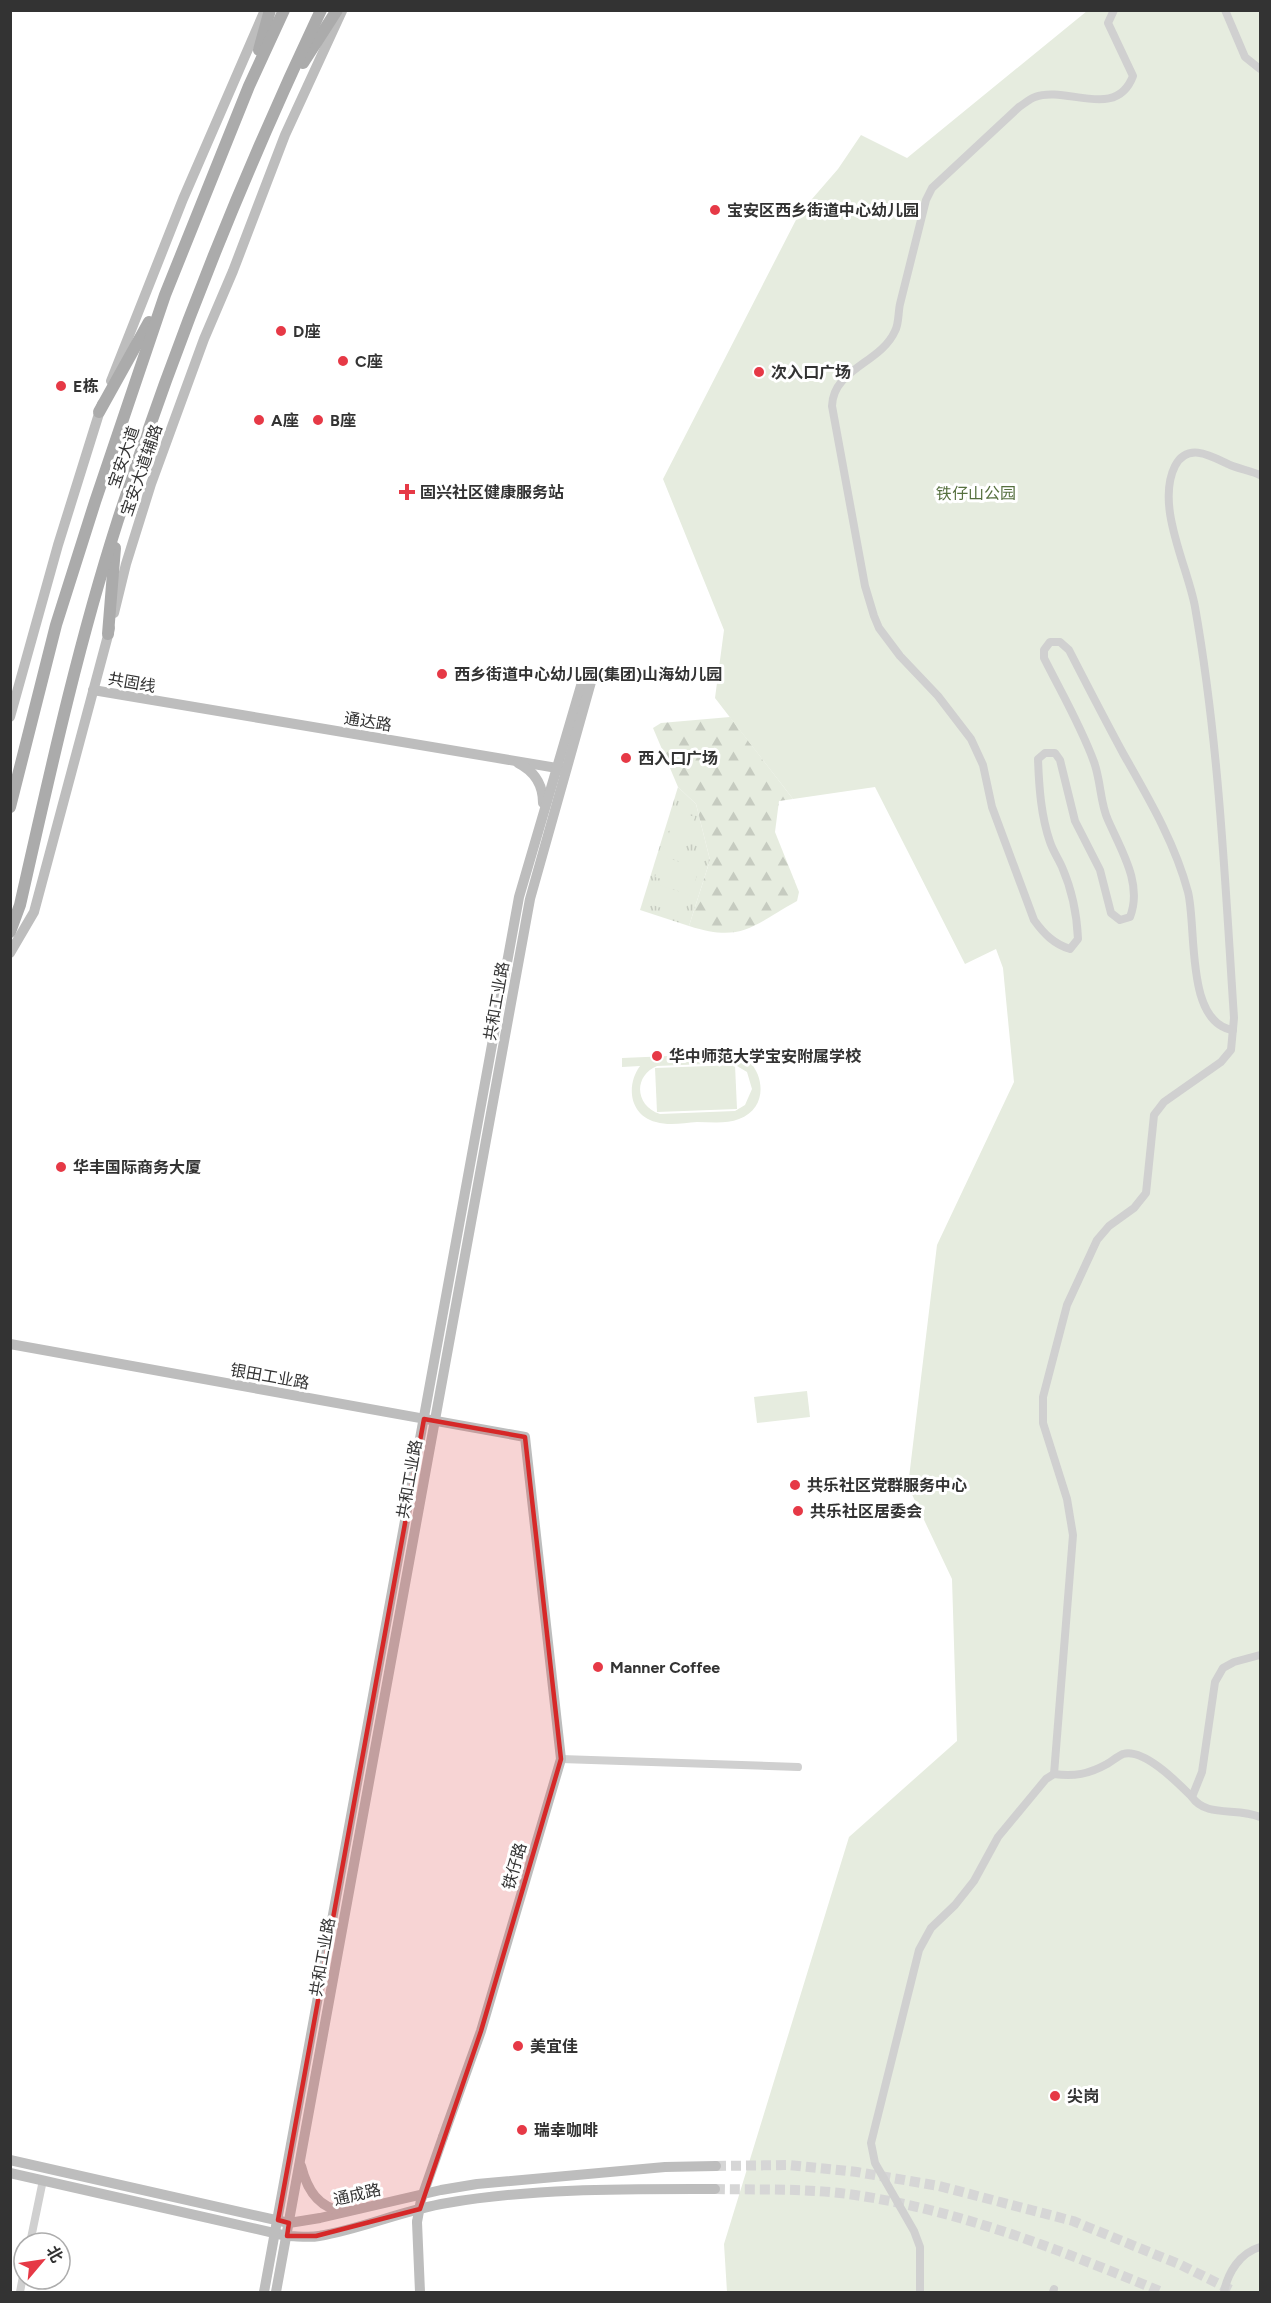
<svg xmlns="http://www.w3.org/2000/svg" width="1271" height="2303" viewBox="0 0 1271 2303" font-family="Figtree,'Noto Sans SC',sans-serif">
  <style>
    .grass { fill: url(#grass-tufts) }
    .forest { fill: url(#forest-firs) }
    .park { fill: #e6ecdf; fill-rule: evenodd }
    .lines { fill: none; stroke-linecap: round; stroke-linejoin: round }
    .secondary-tunnel { stroke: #d6d6d6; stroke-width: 10; stroke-dasharray: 10 5; stroke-linecap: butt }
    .street { stroke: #d0d0d0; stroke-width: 8 }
    .secondary { stroke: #bdbdbd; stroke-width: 10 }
    .primary { stroke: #ababab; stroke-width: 12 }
    .secondary-bridge { stroke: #bdbdbd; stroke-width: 10 }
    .marked { fill: #d62828; fill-opacity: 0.2; stroke: #d62828; stroke-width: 4.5; stroke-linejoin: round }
    .poi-dot { fill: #e63946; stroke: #fff; stroke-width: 2 }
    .labels { text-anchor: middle; stroke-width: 6; stroke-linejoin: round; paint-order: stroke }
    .poi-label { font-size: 16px; font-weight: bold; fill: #333; stroke: #fff; text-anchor: start }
    .street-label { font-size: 16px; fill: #333; stroke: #fff }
    .park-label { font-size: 16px; fill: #56703f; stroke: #fff }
  </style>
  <defs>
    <pattern id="grass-tufts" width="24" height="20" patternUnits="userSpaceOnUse" patternTransform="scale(1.5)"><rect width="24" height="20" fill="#e6ecdf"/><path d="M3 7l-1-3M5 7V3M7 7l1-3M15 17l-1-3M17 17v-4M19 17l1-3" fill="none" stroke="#c6cbc0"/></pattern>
    <pattern id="forest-firs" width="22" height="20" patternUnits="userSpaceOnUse" patternTransform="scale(1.5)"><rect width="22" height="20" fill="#e6ecdf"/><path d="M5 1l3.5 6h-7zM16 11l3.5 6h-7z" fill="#c6cbc0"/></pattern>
  </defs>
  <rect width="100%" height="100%" fill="#fff"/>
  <polygon class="grass" points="678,787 696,804 710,860 689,926 640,910"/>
  <path class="forest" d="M730,717L793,799L779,801L775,832L799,892L797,901C752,926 742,943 689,926L710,860L696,804L678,787L653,728L661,723Z"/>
  <g class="park">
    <polygon points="1087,11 1260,11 1260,2292 727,2292 724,2244 849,1837 957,1741 952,1579 908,1486 937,1245 1014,1082 1003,968 996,949 965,964 875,787 793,799 715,698 724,630 663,479 799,214 838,169 861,135 907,158"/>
    <polygon points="676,811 695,817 683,855 664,849"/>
    <polygon points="661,856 699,868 693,889 655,877"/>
    <polygon points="653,883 690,895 684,915 646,903"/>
    <path d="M765,1052L766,1061L750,1062C766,1080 765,1110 739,1119C727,1124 711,1122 697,1122C684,1123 669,1126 656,1122C629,1115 626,1085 640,1066L622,1067V1058ZM732,1063L747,1072L752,1089L745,1105L735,1111L660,1114C635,1106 633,1076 657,1066Z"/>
    <polygon points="735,1065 737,1109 657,1112 655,1068"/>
    <polygon points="807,1391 810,1417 757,1423 754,1397"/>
  </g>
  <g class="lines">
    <g class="secondary-tunnel">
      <polyline points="716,2166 789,2165 857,2172 939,2186 1073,2221 1181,2265 1235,2292"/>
      <path d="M715,2189C761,2190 809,2188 855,2195C962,2211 1063,2251 1162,2292"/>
    </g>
    <g class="street">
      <path d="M1114,10L1108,23L1133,76C1116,121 1066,85 1035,97C1029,99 1024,104 1019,107L932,188L926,200C917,235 909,269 900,304C898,313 899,324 895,331C881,363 833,369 832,406L865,586L874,616L879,628L900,656L938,696L971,739L983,765L992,807L1034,920C1044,934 1054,944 1070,949L1078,939C1077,915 1072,890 1062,867C1058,858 1053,851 1050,842C1041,816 1039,787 1038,759L1045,753H1055L1060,760L1075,821L1100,870L1111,913L1120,920L1130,917C1143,884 1121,850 1108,820C1100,803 1101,781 1094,762C1081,726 1061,692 1044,658V650L1050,642H1060L1069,650C1087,685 1105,720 1124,755C1149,799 1175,843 1188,892C1197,928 1185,1023 1233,1030"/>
      <polyline points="1225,10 1245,57 1260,69"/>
      <path d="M1260,1655L1234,1662L1223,1668L1215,1682L1202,1772L1192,1797C1206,1818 1237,1807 1260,1817"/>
      <polyline points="561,1759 798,1767"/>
      <path d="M1054,1774L1073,1535L1067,1499L1043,1423V1397L1067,1305L1097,1240L1109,1226L1134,1208L1146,1193L1154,1115L1164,1102L1221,1062L1231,1050L1234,1018C1225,881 1219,743 1195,607C1188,567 1155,506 1175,466C1188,441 1213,457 1230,465C1240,469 1251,471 1260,475"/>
      <polyline points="30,2243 43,2180"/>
      <polyline points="20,2292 24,2271"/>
      <path d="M920,2292V2247L914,2231L875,2163L871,2143L919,1950L931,1928L955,1905L974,1881L998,1837L1046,1779L1054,1774C1074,1777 1089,1774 1107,1764C1112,1761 1118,1756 1123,1754C1144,1748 1178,1783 1192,1797"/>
      <polyline points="1053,2292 1054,2289"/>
      <path d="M1224,2292C1228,2272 1240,2253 1260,2247"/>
    </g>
    <g class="secondary">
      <polyline points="111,381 183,199 265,10"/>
      <polyline points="114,613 126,564 151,484 204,339 233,271 285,135 342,11"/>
      <polyline points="93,690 563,769"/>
      <polyline points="10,717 58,545 102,404"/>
      <path d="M518,763C534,771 543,784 543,803"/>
      <polyline points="10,953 34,912 110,628"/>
      <polyline points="10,1344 525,1437 561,1759 481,2031 443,2137"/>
      <polyline points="10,2160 289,2223 320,2218 441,2190 477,2184 665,2167 716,2166"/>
      <path d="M301,2166C307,2189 318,2209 344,2211"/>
      <path d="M10,2173L287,2236C297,2236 309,2238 319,2236C362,2229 403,2210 447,2203C535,2188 625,2189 715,2189"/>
      <polyline points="417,2222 420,2292"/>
      <polyline points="264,2292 519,897 583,679"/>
      <polyline points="276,2292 530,899 593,675"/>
    </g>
    <g class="primary">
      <polyline points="259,50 270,10"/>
      <polyline points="303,63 337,10"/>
      <polyline points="99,412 149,322"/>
      <polyline points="108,634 115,548"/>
      <polyline points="10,807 56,625 95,502 165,295 249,86 284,10"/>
      <path d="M10,932L20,905C49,777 77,648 117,523C174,347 242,177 321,10"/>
    </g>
    <polyline class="secondary-bridge" points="417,2222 421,2200 443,2137"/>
  </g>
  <path class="marked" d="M424,1419L525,1437L561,1759L481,2031L420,2209L316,2236H287L289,2223L278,2220Z"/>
  <g class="poi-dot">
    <circle cx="715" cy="210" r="6"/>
    <circle cx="281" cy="331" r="6"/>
    <circle cx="343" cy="361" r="6"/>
    <circle cx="759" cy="372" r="6"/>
    <circle cx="61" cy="386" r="6"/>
    <circle cx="259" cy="420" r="6"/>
    <circle cx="318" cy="420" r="6"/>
    <path d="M404 483h6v6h6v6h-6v6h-6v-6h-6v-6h6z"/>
    <circle cx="442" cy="674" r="6"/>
    <circle cx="626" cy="758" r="6"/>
    <circle cx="657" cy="1056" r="6"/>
    <circle cx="61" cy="1167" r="6"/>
    <circle cx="795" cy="1485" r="6"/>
    <circle cx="798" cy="1511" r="6"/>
    <circle cx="598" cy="1667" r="6"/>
    <circle cx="518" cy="2046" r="6"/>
    <circle cx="1055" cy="2096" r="6"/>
    <circle cx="522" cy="2130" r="6"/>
  </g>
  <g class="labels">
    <g class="poi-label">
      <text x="727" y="216">宝安区西乡街道中心幼儿园</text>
      <text x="293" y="337">D座</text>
      <text x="355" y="367">C座</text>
      <text x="771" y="378">次入口广场</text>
      <text x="73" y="392">E栋</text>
      <text x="271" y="426">A座</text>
      <text x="330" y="426">B座</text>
      <text x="420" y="498">固兴社区健康服务站</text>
      <text x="454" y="680">西乡街道中心幼儿园(集团)山海幼儿园</text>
      <text x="638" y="764">西入口广场</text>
      <text x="669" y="1062">华中师范大学宝安附属学校</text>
      <text x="73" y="1173">华丰国际商务大厦</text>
      <text x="807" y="1491">共乐社区党群服务中心</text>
      <text x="810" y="1517">共乐社区居委会</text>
      <text x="610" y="1673">Manner Coffee</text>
      <text x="530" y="2052">美宜佳</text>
      <text x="1067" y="2102">尖岗</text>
      <text x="534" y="2136">瑞幸咖啡</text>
    </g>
    <g class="street-label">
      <text transform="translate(123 457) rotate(-71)" y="6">宝安大道</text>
      <text transform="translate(141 470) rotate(-71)" y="6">宝安大道辅路</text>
      <text transform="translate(132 682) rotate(10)" y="6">共固线</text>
      <text transform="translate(368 721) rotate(9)" y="6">通达路</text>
      <text transform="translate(496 1001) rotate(-80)" y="6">共和工业路</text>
      <text transform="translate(270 1376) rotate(10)" y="6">银田工业路</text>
      <text transform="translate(409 1479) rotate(-80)" y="6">共和工业路</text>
      <text transform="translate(514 1866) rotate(-74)" y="6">铁仔路</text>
      <text transform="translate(322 1957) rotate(-80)" y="6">共和工业路</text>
      <text transform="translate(357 2194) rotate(-13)" y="6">通成路</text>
    </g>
    <g class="park-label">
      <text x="976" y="499">铁仔山公园</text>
    </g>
  </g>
  <rect width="1271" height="2303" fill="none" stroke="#333333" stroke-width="24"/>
  <g transform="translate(42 2261) rotate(61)"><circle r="28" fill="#ffffff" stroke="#adadad" stroke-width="1.5"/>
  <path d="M0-4.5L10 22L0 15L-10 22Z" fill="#e63946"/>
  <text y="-9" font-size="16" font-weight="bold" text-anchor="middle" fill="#333333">北</text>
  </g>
</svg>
